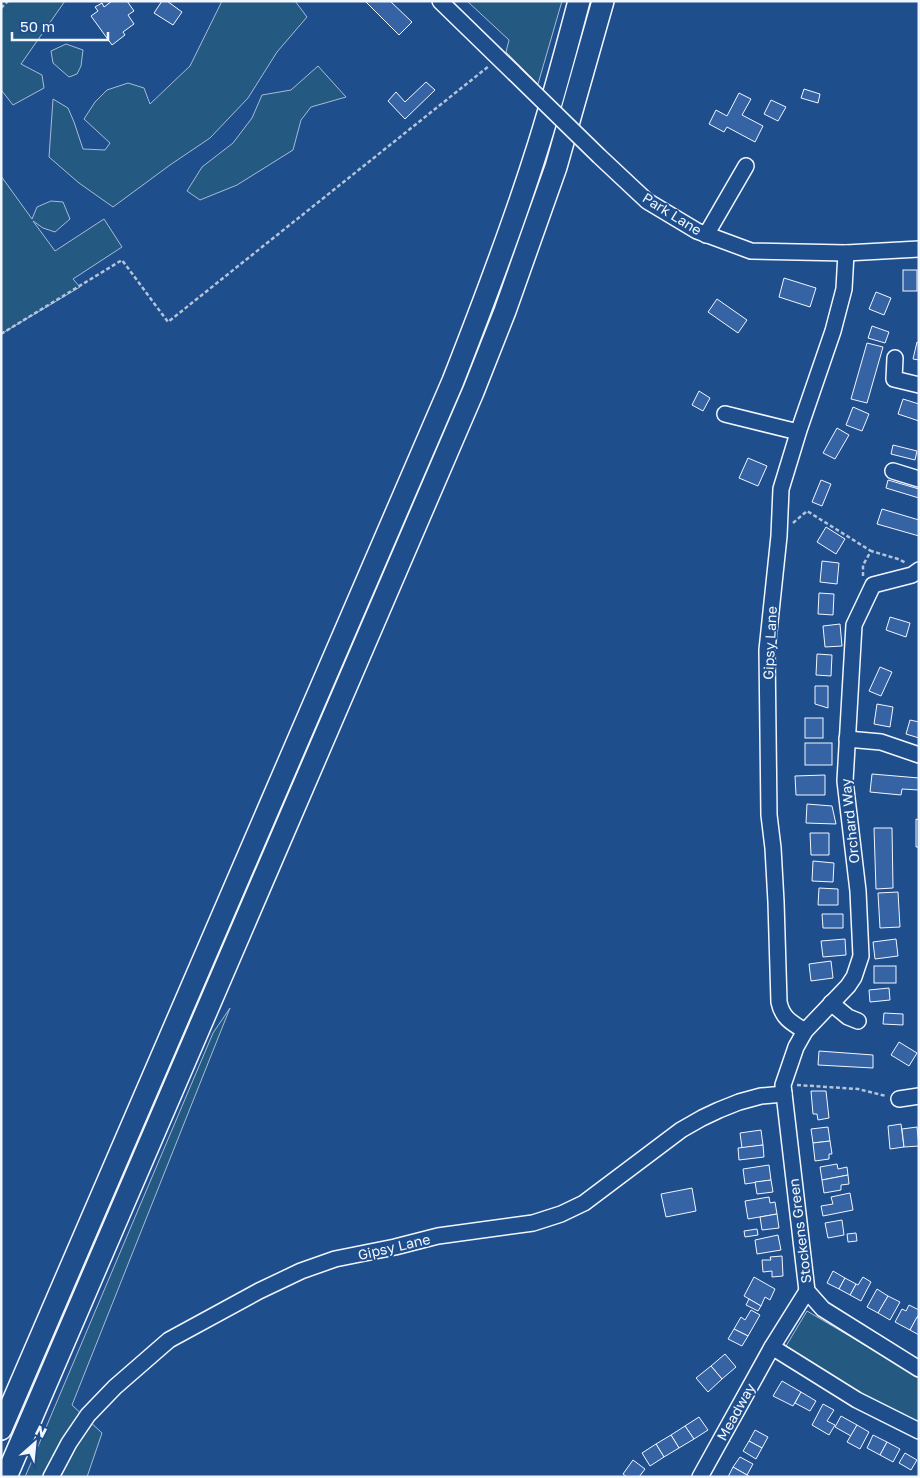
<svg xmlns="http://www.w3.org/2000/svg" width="920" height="1478" viewBox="0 0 920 1478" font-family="'Golos Text',sans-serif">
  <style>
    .green { fill: #245a82; stroke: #a8bbd7 }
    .building { fill: #3563a3; stroke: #f2f6ff }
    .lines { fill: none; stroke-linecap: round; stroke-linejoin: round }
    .minor-casing { stroke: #f2f6ff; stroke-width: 18 }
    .highway-casing { stroke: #f2f6ff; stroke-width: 24 }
    .path { stroke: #b3c4dc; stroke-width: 2.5; stroke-dasharray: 4 2.5; stroke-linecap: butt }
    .minor { stroke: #1f4e8c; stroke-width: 15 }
    .highway { stroke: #1f4e8c; stroke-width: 21 }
    .minor-bridge-casing { stroke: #f2f6ff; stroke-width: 18; stroke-linecap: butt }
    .minor-bridge { stroke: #1f4e8c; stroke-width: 15 }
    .labels { text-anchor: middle; stroke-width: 4; stroke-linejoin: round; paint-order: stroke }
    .street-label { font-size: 14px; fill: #f2f6ff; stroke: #1f4e8c }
  </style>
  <rect width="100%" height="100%" fill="#1f4e8c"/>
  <g class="green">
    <polygon points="1,1 65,1 21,64 42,75 44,88 13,105 2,91 1,91"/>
    <polygon points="222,1 295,1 307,17 277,52 248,98 210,138 170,165 113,207 79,183 49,157 53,99 68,108 74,122 83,149 105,150 110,143 84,119 95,102 107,90 128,83 144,88 150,104 190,66"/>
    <polygon points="467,1 562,1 538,84 506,52 509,40"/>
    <polygon points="66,44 83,50 81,66 77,74 69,77 53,63 51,51"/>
    <polygon points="318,66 346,97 311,107 301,120 293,150 237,185 200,200 187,191 202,167 233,143 252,118 262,95 291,90"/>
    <polygon points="1,176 32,219 37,207 51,201 63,202 70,219 55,232 43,228 33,221 55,251 104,219 122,247 73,279 80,287 1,334"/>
    <polygon points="230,1008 72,1405 102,1433 87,1477 25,1477 213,1033"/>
    <polygon points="807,1311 919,1377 919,1424 856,1393 786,1346"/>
  </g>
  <g class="building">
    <polygon points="112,1 127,1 134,11 128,15 134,24 123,32 125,35 112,45 91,16 98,11 95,7 102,3 104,7"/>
    <polygon points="162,1 167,1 182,12 173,25 154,13"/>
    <polygon points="365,1 390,1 412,22 399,35"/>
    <polygon points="426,82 435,90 405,119 388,101 396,92 405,102"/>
    <polygon points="804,89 820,94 818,103 801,98"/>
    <polygon points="739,93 751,99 742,115 763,126 755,142 727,127 724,132 709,124 716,110 727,116"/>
    <polygon points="771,100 786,107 778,121 764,114"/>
    <rect x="903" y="270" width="14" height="21"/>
    <polygon points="784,278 816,288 810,307 779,297"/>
    <polygon points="876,292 891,298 884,315 869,309"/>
    <polygon points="717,299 747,320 738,333 708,312"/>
    <polygon points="872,326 889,332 885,343 868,338"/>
    <polygon points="917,342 919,343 919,360 913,359"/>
    <polygon points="867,343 883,347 867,403 851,399"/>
    <polygon points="699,391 710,398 703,411 692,405"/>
    <polygon points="903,399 919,404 919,421 898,414"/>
    <polygon points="853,407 869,414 862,431 846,425"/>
    <polygon points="837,428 849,435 835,459 823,453"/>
    <polygon points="893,445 917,451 915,460 891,454"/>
    <polygon points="748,458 767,466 758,486 739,478"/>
    <polygon points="821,480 831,484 822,506 812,502"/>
    <polygon points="888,480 919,489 919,498 886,488"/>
    <polygon points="882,509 919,520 919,536 877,524"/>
    <polygon points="826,527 845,539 836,554 817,542"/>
    <polygon points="822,561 839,563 837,584 820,582"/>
    <polygon points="819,593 834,594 833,615 818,614"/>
    <polygon points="890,617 910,623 906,637 886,630"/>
    <polygon points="840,624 842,646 825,647 823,626"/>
    <polygon points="817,654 832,655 831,676 816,675"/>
    <polygon points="880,667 892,672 881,696 869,691"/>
    <polygon points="815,686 828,686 828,708 815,704"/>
    <polygon points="877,704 893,707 890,727 874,724"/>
    <rect x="805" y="718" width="18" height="20"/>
    <polygon points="910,720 919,722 919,738 906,734"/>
    <rect x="805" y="743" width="27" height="22"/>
    <polygon points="872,774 919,778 919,790 902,789 901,795 870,792"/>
    <polygon points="825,775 825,795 796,795 795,776"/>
    <polygon points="807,804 832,806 836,824 806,823"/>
    <polygon points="916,819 919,820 919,847 916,847"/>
    <polygon points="874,828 892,828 893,888 876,889"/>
    <polygon points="810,833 829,833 829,855 811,855"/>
    <polygon points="813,861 834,863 833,882 812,881"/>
    <polygon points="819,888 838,889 838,905 818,905"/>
    <polygon points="898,892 900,927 880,928 878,893"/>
    <polygon points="822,914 843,914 843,928 823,928"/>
    <polygon points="845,939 846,955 823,957 821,941"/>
    <polygon points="896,939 898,956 875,959 873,942"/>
    <polygon points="831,961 833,978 811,981 809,964"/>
    <rect x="874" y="966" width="22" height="17"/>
    <polygon points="889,988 890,1000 870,1002 869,990"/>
    <polygon points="884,1013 903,1014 903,1025 883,1024"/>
    <polygon points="899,1042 917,1053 909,1066 891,1055"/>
    <polygon points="819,1051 873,1055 873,1068 818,1065"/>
    <polygon points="811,1091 826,1091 829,1118 818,1120 817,1114 813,1114"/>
    <polygon points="901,1124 904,1147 890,1149 888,1126"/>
    <polygon points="828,1127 830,1141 813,1143 811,1129"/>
    <polygon points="917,1127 919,1146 904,1147 902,1129"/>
    <polygon points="761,1130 763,1145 742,1148 740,1133"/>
    <polygon points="830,1141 832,1154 829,1154 829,1159 815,1161 813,1143"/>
    <polygon points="763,1145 764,1157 739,1160 738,1148"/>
    <polygon points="837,1164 838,1169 847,1167 848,1175 822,1180 820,1167"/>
    <polygon points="769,1165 771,1180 745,1184 743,1169"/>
    <polygon points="848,1175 849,1184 841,1185 841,1190 824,1193 822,1180"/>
    <polygon points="771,1180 773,1192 757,1194 755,1182"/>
    <polygon points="692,1188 696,1211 666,1217 661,1194"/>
    <polygon points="850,1193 853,1210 823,1216 821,1206 833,1204 831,1197"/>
    <polygon points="769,1197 770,1203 775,1202 777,1214 748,1219 745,1201"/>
    <polygon points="777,1214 779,1228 762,1230 760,1217"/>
    <polygon points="842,1220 844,1235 828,1238 825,1223"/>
    <polygon points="757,1229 758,1235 745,1237 744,1231"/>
    <polygon points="856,1233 857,1241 848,1242 847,1234"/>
    <polygon points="778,1235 781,1250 757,1254 755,1240"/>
    <polygon points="782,1256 783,1276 772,1277 772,1271 763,1272 762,1260 771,1260 770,1257"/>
    <polygon points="833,1271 845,1278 839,1289 827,1283"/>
    <polygon points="754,1277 775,1289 770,1300 765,1297 761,1306 744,1296"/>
    <polygon points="863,1277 871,1282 861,1301 850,1295 856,1284 858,1285"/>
    <polygon points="845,1278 856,1284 850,1295 839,1289"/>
    <polygon points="877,1289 888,1296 878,1313 867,1307"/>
    <polygon points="888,1296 900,1302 890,1320 878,1313"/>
    <polygon points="749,1299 761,1306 758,1311 746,1305"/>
    <polygon points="909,1305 919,1310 919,1314 910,1330 895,1322 902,1309 906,1311"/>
    <polygon points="751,1310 760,1315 748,1336 734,1329 741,1317 745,1320"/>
    <polygon points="917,1317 919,1318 919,1335 910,1330"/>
    <polygon points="734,1329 748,1336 742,1346 728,1339"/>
    <polygon points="725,1354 736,1367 722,1379 711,1366"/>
    <polygon points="711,1366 722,1379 708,1392 696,1378"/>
    <polygon points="782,1381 801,1392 793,1406 773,1396"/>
    <polygon points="801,1392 816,1401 810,1411 795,1403"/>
    <polygon points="823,1404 834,1410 827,1421 835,1425 829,1435 812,1425"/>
    <polygon points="841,1416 857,1425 851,1436 835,1427"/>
    <polygon points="699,1417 708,1430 694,1439 685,1426"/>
    <polygon points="857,1425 869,1432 860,1449 847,1442"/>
    <polygon points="685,1426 694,1439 679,1448 671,1435"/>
    <polygon points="755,1430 768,1437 762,1448 749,1441"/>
    <polygon points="671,1435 679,1448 664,1457 656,1444"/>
    <polygon points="873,1435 887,1442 880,1455 867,1448"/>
    <polygon points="749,1441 762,1448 756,1459 743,1451"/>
    <polygon points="887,1442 900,1449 893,1462 880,1455"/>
    <polygon points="656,1444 664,1457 650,1466 642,1453"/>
    <polygon points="905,1453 917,1460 911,1470 899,1463"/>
    <polygon points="740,1457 753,1464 747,1475 733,1467"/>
    <polygon points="633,1460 645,1469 639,1477 627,1477 623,1474"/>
    <polygon points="733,1467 747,1475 750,1477 728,1477"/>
  </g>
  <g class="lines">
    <g class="minor-casing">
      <g id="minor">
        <polyline points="440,1 514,73"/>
        <polyline points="599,156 647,201 697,231 751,251 846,253 919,249"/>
        <polyline points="706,235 746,166"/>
        <polyline points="895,358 894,379 919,385"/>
        <polyline points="725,414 798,432"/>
        <polyline points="893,471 919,479"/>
        <polyline points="919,570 912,575 873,585 854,625 845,781 858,891 861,956 854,977 848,986 805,1031 796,1047 783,1085 807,1291 823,1309 919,1369"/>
        <polyline points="847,739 881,742 919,755"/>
        <polyline points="831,1003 848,1017 858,1021"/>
        <path d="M805,1031C792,1023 782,1018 779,1002L776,902L773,848L769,815L767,650L779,536L781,489L799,430L833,331L844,289L846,253"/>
        <polyline points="899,1099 919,1096"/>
        <polyline points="772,1347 857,1400 919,1431"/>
        <polyline points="51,1477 69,1443 88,1415 115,1387 169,1340 259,1291 301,1271 335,1259 395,1247 438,1236 533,1223 561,1214 584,1203 681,1130 702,1118 719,1110 739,1102 761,1096 784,1094"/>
        <polyline points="700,1477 772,1347 807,1291"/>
      </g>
    </g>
    <g class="highway-casing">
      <g id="highway">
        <path d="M1,1429L453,381C482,307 510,234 534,159C551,107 565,54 579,1"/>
        <polyline points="6,1477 473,392 505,311 556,167 603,1"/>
      </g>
    </g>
    <g class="path">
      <polyline points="1,8 8,1"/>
      <polyline points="1,334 122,260 168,322 489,66"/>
      <polyline points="793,523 807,511 871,551"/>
      <polyline points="863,576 863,565 871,551 898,559 906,563"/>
      <polyline points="797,1085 858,1089 886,1096"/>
    </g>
    <use href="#minor" class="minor"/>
    <use href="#highway" class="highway"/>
    <g class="minor-bridge-casing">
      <polyline id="minor-bridge" points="514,73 599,156"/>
    </g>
    <use href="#minor-bridge" class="minor-bridge"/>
  </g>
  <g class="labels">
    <g class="street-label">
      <text transform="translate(672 214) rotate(32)" y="5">Park Lane</text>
      <text transform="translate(770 643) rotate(-87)" y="5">Gipsy Lane</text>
      <text transform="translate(850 821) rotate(-96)" y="5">Orchard Way</text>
      <text transform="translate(800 1231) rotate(-97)" y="5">Stockens Green</text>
      <text transform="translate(394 1247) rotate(-13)" y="5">Gipsy Lane</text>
      <text transform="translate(736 1412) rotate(-61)" y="5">Meadway</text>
    </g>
  </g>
  <rect width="920" height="1478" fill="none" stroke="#f2f6ff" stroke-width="5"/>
  <g transform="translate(35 1443) rotate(27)" stroke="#1f4e8c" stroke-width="4" paint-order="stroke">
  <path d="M0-4L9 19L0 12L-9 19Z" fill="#f2f6ff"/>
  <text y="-8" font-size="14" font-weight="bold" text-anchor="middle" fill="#f2f6ff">N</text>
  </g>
  <path d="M12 32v8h96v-8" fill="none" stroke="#f2f6ff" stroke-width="2.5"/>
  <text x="20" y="32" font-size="15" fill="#f2f6ff" stroke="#1f4e8c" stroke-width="4" paint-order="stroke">50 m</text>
</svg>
